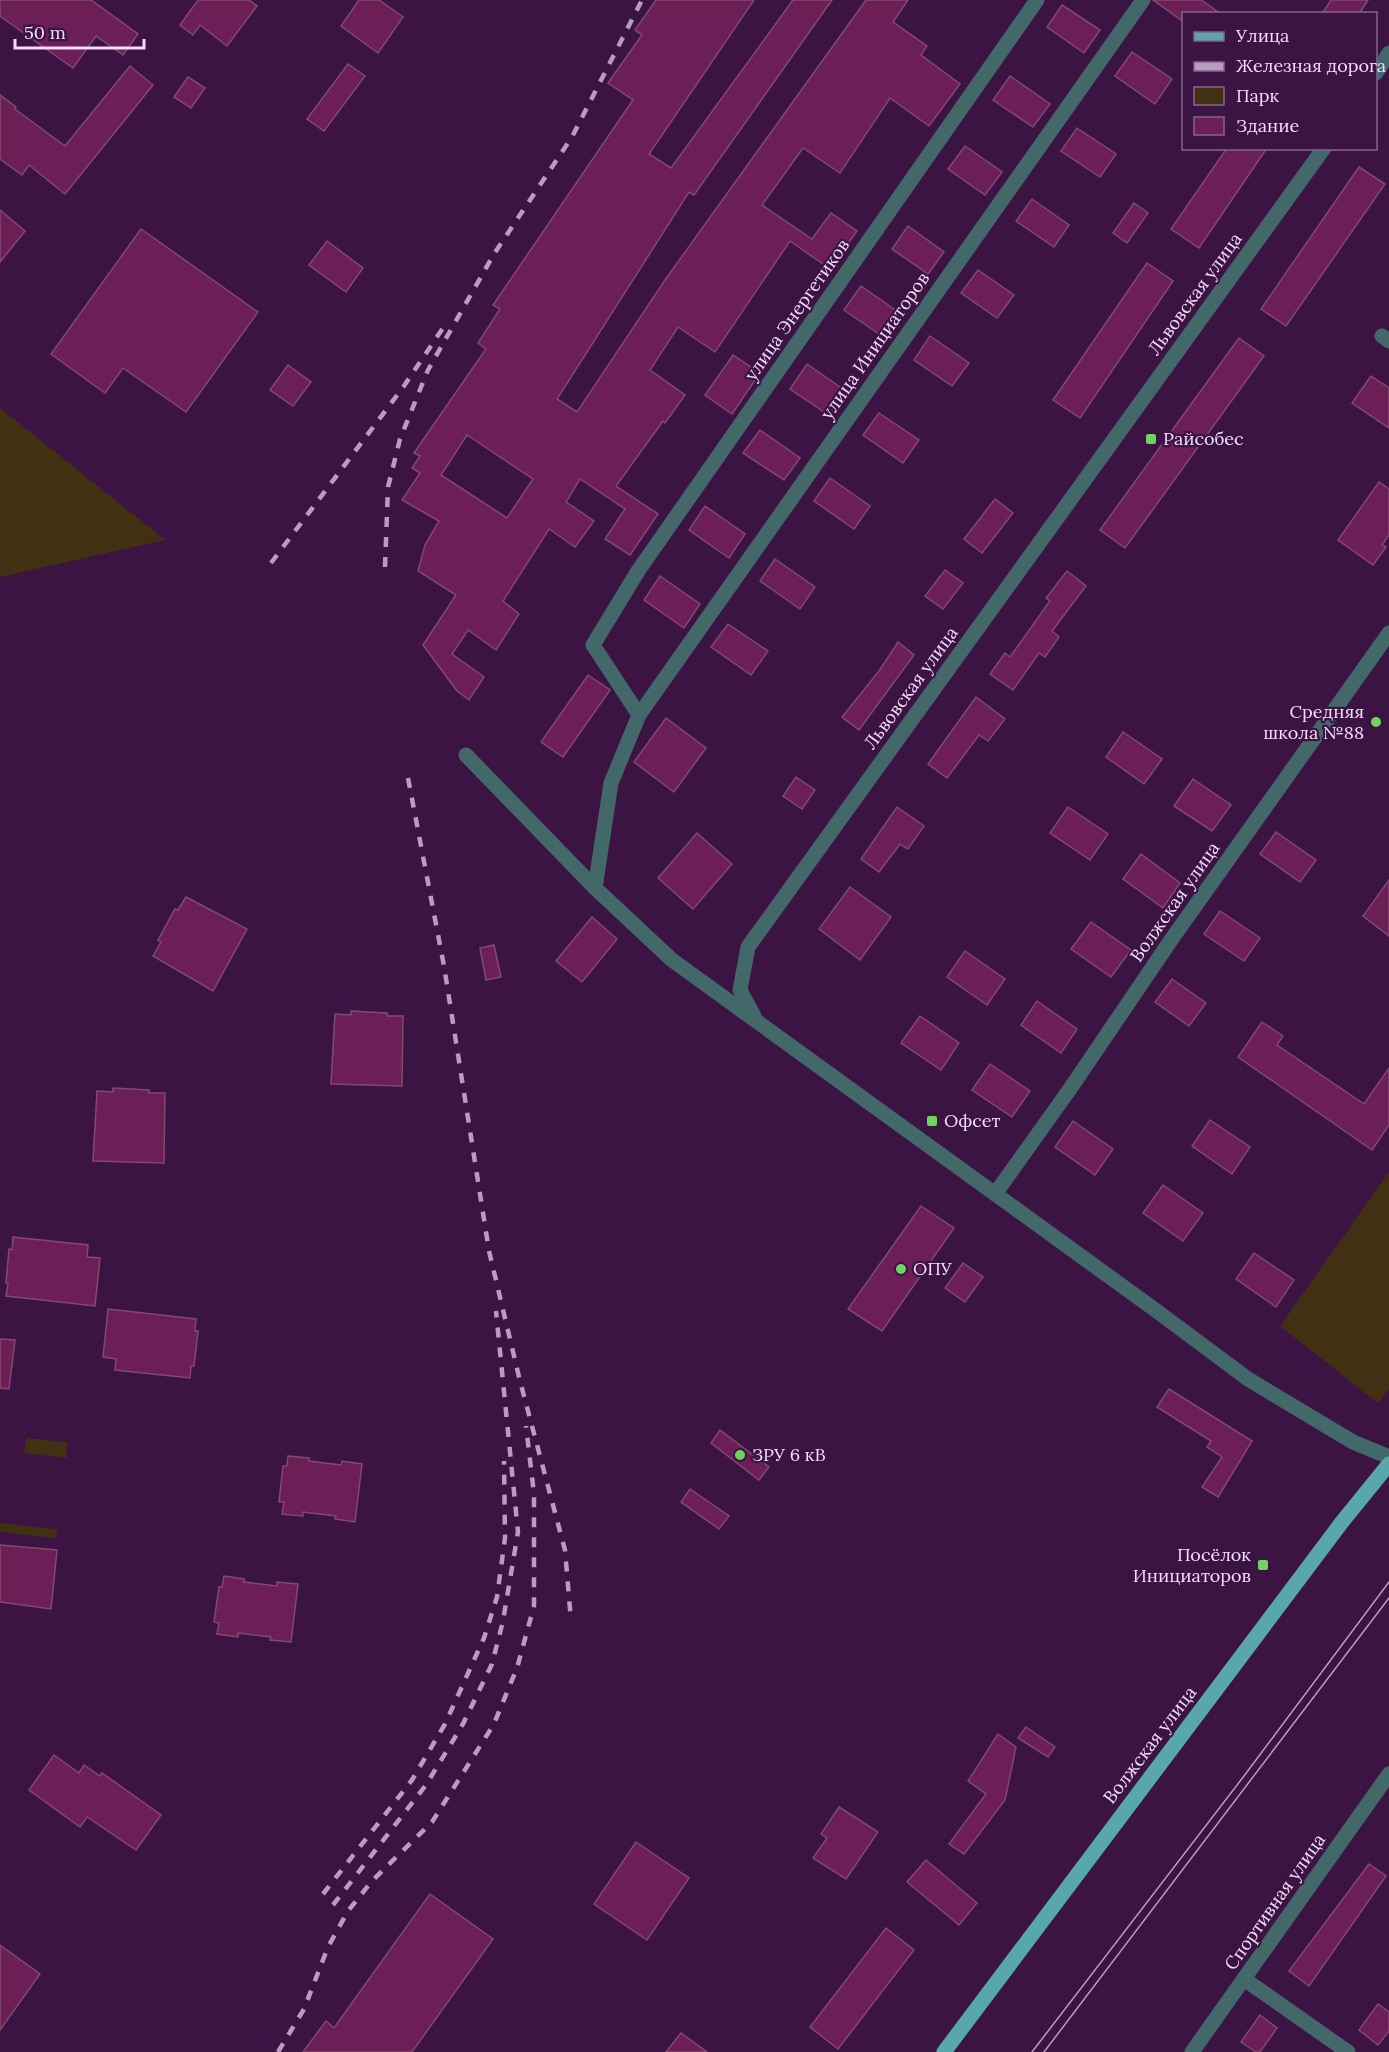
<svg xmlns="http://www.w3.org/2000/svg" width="1389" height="2052" viewBox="0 0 1389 2052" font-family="Lora,serif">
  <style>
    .green { fill: #413112 }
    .building { fill: #6c1e57; stroke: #82496f; stroke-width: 1.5; fill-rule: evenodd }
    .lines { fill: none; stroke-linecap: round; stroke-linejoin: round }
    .street { stroke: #43686a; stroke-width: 15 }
    .primary { stroke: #57a7ac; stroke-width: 15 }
    .tram { stroke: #b99dbf; stroke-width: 1.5 }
    .rail { stroke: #b99dbf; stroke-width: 4.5; stroke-dasharray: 10 10; stroke-linecap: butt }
    .poi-dot { fill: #70d35e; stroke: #3b1443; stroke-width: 2 }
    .labels { text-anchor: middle; stroke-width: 4.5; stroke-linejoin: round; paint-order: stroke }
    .street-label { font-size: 18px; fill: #f4dcf9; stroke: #3b1443 }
    .poi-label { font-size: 18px; fill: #f4dcf9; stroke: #3b1443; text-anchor: start }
  </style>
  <rect width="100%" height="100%" fill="#3b1443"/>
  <g class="green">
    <polygon points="0,408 165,540 0,577"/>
    <polygon points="1389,1172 1389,1389 1378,1403 1280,1326"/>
    <polygon points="26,1438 67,1442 66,1458 24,1453"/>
    <polygon points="0,1523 57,1529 56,1538 0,1532"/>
  </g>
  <g class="building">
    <polygon points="0,0 91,0 138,34 123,55 96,36 73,68 0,16"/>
    <polygon points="198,0 249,0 257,6 227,46 200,25 193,35 180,25"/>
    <polygon points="359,0 379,0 403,17 378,53 341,26"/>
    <path d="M656,0H754L649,154L671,168L793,0H832L694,195L689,192L557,399L577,412L665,280L866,0H908L893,22L927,46L921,55L960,84L929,126L890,98L840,173L803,148L762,205L812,239L831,213L857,231L830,269L790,241L715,352L678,327L650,370L685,395L665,423L663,421L616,486L658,514L630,555L605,539L625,509L580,479L566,502L594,521L575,547L549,529L503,601L519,614L496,650L468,630L452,654L484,677L469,700L457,691L423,645L456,595L418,571L425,545L439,521L402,500L420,473L412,468L420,456L414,453L486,349L478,343L500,309L493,305L633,100L608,83L642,35L635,30ZM467,435L533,479L507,518L441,475Z"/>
    <polygon points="1153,0 1201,0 1221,14 1184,14 1184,22"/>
    <polygon points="1331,0 1368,0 1359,14 1322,14"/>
    <polygon points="1062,5 1100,30 1084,53 1047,27"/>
    <polygon points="1132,52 1172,79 1155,104 1115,76"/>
    <polygon points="348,64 365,76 324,131 307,119"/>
    <polygon points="130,66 153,85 65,194 29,165 22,175 0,159 0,95 16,107 15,109 65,146"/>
    <polygon points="1010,76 1050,104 1033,127 993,100"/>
    <polygon points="188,77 205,88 191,108 174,97"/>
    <polygon points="1077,128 1116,154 1100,177 1061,151"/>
    <polygon points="965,146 1002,172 985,195 948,169"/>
    <polygon points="1227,148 1267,148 1199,248 1171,229"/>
    <polygon points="1359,167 1385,184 1286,326 1261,309"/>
    <polygon points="1032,199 1069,225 1054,247 1016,221"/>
    <polygon points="1134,203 1148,213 1127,243 1113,233"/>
    <polygon points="0,210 25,231 0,262"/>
    <polygon points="908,226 944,252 928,274 892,249"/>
    <polygon points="141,229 258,312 186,412 123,368 105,393 51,354"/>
    <polygon points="327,241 363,268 346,292 309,265"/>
    <polygon points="1147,263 1173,281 1080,418 1053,400"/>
    <polygon points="978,270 1014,295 997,318 961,293"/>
    <polygon points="861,286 901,314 885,338 844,310"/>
    <polygon points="930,336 969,363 952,386 914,360"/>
    <polygon points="1239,338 1264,356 1125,548 1100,530"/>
    <polygon points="733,355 760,373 732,414 705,395"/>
    <polygon points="807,364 847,392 830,416 790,389"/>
    <polygon points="288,365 311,382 293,406 270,390"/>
    <polygon points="1371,376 1389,388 1389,428 1352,403"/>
    <polygon points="879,413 919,440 903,463 863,435"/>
    <polygon points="760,430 800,458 784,480 743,453"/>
    <polygon points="830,478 870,506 854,529 814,501"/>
    <polygon points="1379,482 1389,489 1389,535 1382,545 1386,547 1373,565 1338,540"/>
    <polygon points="995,499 1013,513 982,553 964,539"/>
    <polygon points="705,506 745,534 729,558 689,530"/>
    <polygon points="775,559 815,587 800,609 760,581"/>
    <polygon points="945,570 963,583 943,609 925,596"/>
    <polygon points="1067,571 1086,586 1052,631 1059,637 1045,657 1039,653 1013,690 990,674 1005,653 1010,657 1050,601 1046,598"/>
    <polygon points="660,576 700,604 684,628 644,600"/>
    <polygon points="728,624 768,651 751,675 711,647"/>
    <polygon points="898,642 914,655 859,730 842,717 879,671"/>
    <polygon points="588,675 610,690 563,757 541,742"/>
    <polygon points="976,697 1005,719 988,741 979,735 947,778 928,764"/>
    <polygon points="666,718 706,748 674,792 634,762"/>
    <polygon points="1123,732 1162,759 1144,784 1106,757"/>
    <polygon points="796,777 815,790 802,809 783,796"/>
    <polygon points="1193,779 1231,805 1212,831 1174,806"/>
    <polygon points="897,807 924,826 908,849 900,844 879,872 861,859"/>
    <polygon points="1068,807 1108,834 1090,860 1050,833"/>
    <polygon points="1276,832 1316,860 1300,882 1260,854"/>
    <polygon points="697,833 732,864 693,909 658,878"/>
    <polygon points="1141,854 1180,883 1163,908 1123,879"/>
    <polygon points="1389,880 1389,936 1363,916"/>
    <polygon points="850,887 891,917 860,960 819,929"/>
    <polygon points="186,897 247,929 213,991 153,956 161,942 158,940 175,909 178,910"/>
    <polygon points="1220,911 1260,938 1244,961 1204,934"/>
    <polygon points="592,917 617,939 582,982 556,961"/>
    <polygon points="1091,922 1131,950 1111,977 1071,949"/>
    <polygon points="494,945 501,977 486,980 480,948"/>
    <polygon points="965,951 1005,979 987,1005 947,977"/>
    <polygon points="1172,979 1206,1003 1189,1026 1155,1002"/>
    <polygon points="1037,1001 1077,1029 1061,1053 1021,1025"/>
    <polygon points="351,1011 387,1013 387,1016 403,1016 402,1086 331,1084 335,1014 351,1015"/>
    <polygon points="920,1016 959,1043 941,1070 901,1043"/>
    <polygon points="1262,1022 1283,1036 1277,1045 1364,1104 1389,1068 1389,1125 1372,1150 1238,1057"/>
    <polygon points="990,1064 1030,1091 1012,1117 972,1090"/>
    <polygon points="113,1088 149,1090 149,1093 165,1093 164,1163 93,1161 97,1091 113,1092"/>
    <polygon points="1210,1120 1250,1147 1232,1174 1192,1146"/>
    <polygon points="1073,1121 1113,1149 1095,1175 1055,1147"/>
    <polygon points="1163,1185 1203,1213 1183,1241 1143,1213"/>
    <polygon points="921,1206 954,1228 882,1331 848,1309"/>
    <polygon points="13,1237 88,1245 87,1257 100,1258 95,1306 6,1296 8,1284 6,1283 9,1249 12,1250"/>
    <polygon points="1254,1253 1294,1280 1276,1307 1236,1279"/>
    <polygon points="963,1263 983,1277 965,1302 945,1288"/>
    <polygon points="108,1309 196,1319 195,1331 198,1331 194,1366 191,1366 190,1378 115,1370 116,1359 103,1357"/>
    <polygon points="0,1339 15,1340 9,1389 0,1388"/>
    <polygon points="1169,1389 1252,1441 1218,1497 1202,1487 1222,1457 1207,1447 1211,1441 1157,1407"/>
    <polygon points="720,1430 769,1467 759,1480 711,1443"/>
    <polygon points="288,1456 309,1458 309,1461 341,1465 342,1461 362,1464 355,1522 335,1519 336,1516 303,1512 303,1516 282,1514 284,1502 279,1502 283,1466 287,1466"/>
    <polygon points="690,1489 729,1516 719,1529 681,1502"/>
    <polygon points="0,1545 57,1550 51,1609 0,1602"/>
    <polygon points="224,1576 244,1579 244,1582 277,1586 277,1582 298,1584 291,1642 270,1640 271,1637 238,1633 238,1637 217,1634 219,1623 214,1622 219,1587 222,1587"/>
    <polygon points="1026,1727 1055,1747 1048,1757 1018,1738"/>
    <polygon points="998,1734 1016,1747 1005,1800 964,1854 949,1844 986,1794 968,1781"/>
    <polygon points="54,1755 79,1773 84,1765 100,1776 102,1773 161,1815 136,1850 87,1817 80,1827 29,1790"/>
    <polygon points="839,1807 878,1832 846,1879 813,1858 827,1838 821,1834"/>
    <polygon points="636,1842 689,1878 647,1940 594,1904"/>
    <polygon points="926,1860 977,1903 959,1925 907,1882"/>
    <polygon points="1369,1864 1386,1876 1309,1986 1289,1971"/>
    <polygon points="430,1894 493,1939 412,2052 303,2052 326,2021 334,2028"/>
    <polygon points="886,1928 914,1950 838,2049 810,2027"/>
    <polygon points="0,1945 40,1974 0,2030"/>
    <polygon points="1378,2004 1389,2012 1389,2031 1378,2045 1359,2030"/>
    <polygon points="1260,2015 1277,2028 1260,2052 1256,2052 1241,2042"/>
    <polygon points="681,2033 707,2052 666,2052"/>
  </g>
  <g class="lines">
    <g class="street">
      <polyline points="1376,73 1389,53"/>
      <polyline points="1382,336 1389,341"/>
      <polyline points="639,715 1143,0"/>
      <polyline points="466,755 595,888 672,960 1154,1309 1248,1379 1353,1442 1389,1457"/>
      <polyline points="595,888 611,783 639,715 593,645 638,571 1037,0"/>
      <polyline points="754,1016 740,990 748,947 1324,148"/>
      <polyline points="995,1194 1072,1086 1171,940 1389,633"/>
      <polyline points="1244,1979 1348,2052"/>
      <polyline points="1192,2052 1389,1774"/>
    </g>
    <polyline class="primary" points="944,2052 1342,1522 1389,1464"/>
    <g class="tram">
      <polyline points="1032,2052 1244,1776 1389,1582"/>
      <polyline points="1044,2052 1389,1598"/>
    </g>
    <g class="rail">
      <polyline points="271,563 404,386 445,325"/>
      <polyline points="385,567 388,487 400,439 428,370 494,254 572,137 642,0"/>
      <polyline points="408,778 444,966 489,1251 520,1381 565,1550 571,1621"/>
      <polyline points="323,1894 412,1780 445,1724 484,1638 497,1597 505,1538 504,1461"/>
      <polyline points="333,1905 426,1785 463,1724 492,1664 503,1621 518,1532 496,1311"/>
      <polyline points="278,2052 304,2009 328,1947 348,1911 372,1881 432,1822 494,1724 517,1668 534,1606 534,1494 526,1426"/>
    </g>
  </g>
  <g class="poi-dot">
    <rect x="1145" y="433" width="12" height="12" rx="3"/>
    <circle cx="1376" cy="722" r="6"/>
    <rect x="926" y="1115" width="12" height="12" rx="3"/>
    <circle cx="901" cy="1269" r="6"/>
    <circle cx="740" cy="1455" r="6"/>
    <rect x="1257" y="1559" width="12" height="12" rx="3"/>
  </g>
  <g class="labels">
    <g class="street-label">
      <text transform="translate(1195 294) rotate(-54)" y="6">Львовская улица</text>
      <text transform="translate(797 310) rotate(-55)" y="6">улица Энергетиков</text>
      <text transform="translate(875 346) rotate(-55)" y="6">улица Инициаторов</text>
      <text transform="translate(911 688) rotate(-54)" y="6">Львовская улица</text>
      <text transform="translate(1175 902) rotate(-55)" y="6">Волжская улица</text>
      <text transform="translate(1150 1745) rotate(-53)" y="6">Волжская улица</text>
      <text transform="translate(1275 1902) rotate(-55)" y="6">Спортивная улица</text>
    </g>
    <g class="poi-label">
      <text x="1163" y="445">Райсобес</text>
      <text x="1364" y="718" text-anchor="end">Средняя<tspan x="1364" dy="21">школа №88</tspan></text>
      <text x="944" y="1127">Офсет</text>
      <text x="913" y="1275">ОПУ</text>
      <text x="752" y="1461">ЗРУ 6 кВ</text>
      <text x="1251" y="1561" text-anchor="end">Посёлок<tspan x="1251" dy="21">Инициаторов</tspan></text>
    </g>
  </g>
  <rect x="1182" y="12" width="195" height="138" fill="#3b1443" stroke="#85648c" stroke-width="1.5"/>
  <rect x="1194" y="32" width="30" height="9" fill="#57a7ac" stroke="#85648c" stroke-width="1.5"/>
  <text x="1236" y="42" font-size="18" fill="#f4dcf9">Улица</text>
  <rect x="1194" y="62" width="30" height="9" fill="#b99dbf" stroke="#85648c" stroke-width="1.5"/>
  <text x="1236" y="72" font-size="18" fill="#f4dcf9">Железная дорога</text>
  <rect x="1194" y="87" width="30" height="18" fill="#413112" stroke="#85648c" stroke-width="1.5"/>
  <text x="1236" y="102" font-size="18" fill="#f4dcf9">Парк</text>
  <rect x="1194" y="117" width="30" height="18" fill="#6c1e57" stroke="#85648c" stroke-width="1.5"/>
  <text x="1236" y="132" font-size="18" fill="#f4dcf9">Здание</text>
  <path d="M15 39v9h129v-9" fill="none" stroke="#f4dcf9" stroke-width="3"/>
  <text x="24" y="39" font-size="18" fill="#f4dcf9" stroke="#3b1443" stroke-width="4.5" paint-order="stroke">50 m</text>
</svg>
